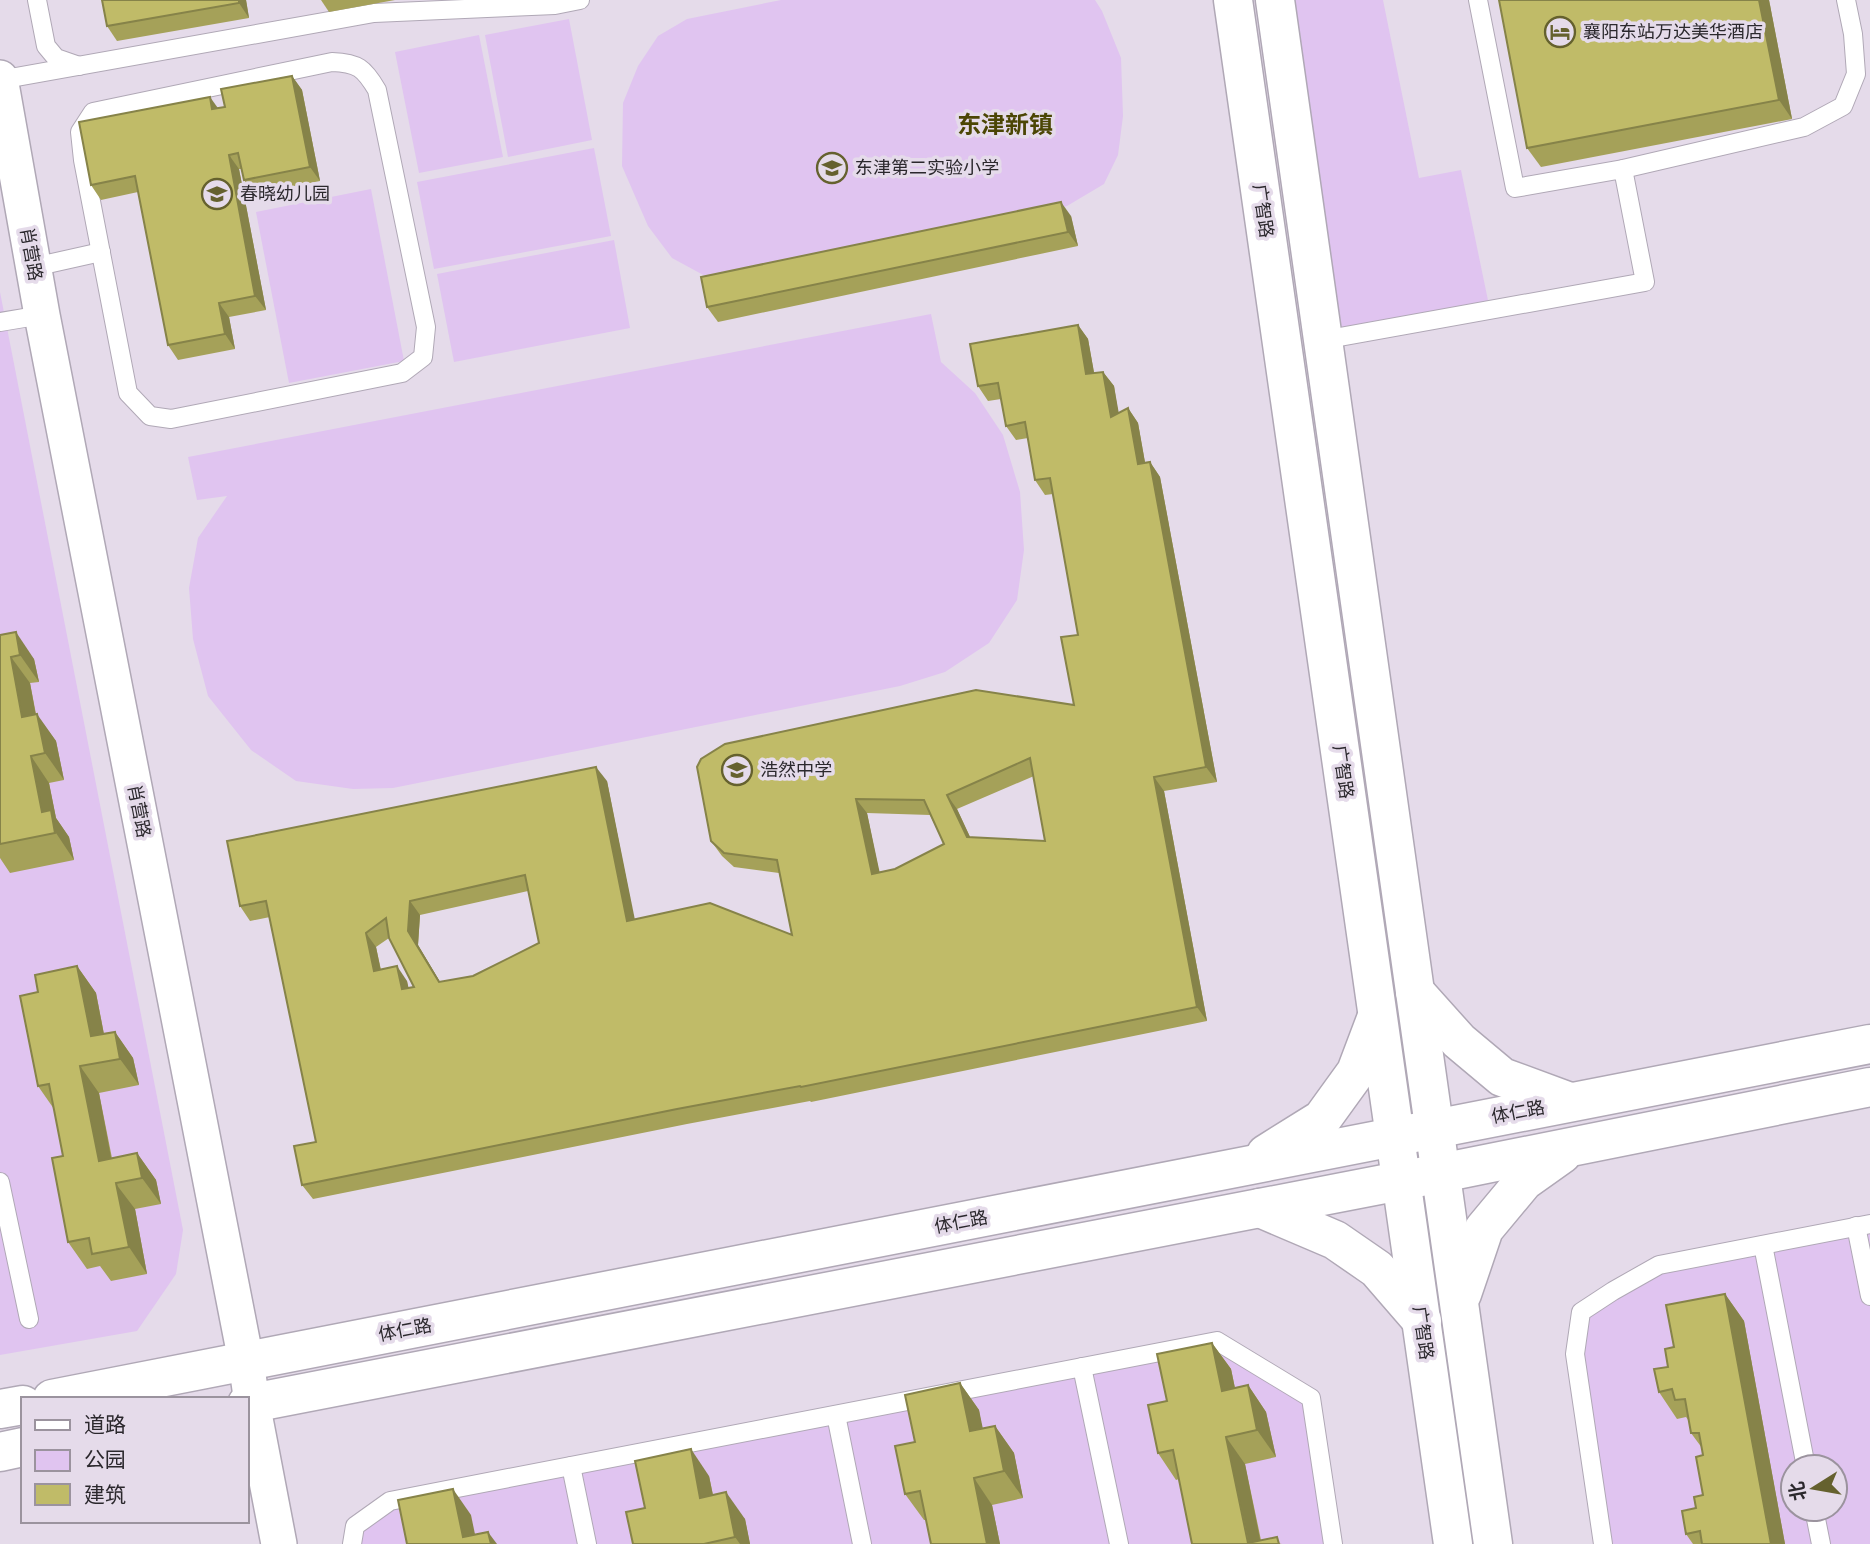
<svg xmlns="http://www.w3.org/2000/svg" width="1870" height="1544" viewBox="0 0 1870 1544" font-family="Arial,'Noto Sans SC',sans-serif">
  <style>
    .green { fill: #e0c4f0; fill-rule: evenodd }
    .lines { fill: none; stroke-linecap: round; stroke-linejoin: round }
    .lane-casing { stroke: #b0a8b6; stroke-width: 20 }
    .street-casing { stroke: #b0a8b6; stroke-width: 38 }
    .secondary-casing { stroke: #b0a8b6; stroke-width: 41 }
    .lane { stroke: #fff; stroke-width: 18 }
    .street { stroke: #fff; stroke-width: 35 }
    .secondary { stroke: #fff; stroke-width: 38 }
    .wall { fill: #a5a159; fill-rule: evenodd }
    .shaded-wall { fill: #868349 }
    .building { fill: #c0bb68; stroke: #868349; stroke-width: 2; fill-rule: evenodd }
    .labels { text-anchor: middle; stroke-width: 7; stroke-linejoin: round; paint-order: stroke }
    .poi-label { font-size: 18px; fill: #2b282d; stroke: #e5dbea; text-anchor: start }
    .street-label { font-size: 18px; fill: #2b282d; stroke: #e5dbea }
    .district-label { font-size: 24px; font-weight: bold; fill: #4b4604; stroke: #e5dbea }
  </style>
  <rect width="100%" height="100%" fill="#e5dbea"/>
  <g class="green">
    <polygon points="781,0 1095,0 1102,11 1121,58 1123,116 1118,155 1104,184 1067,206 736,278 707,277 672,258 648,226 622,166 623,103 638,66 658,36 687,19"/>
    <polygon points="1275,0 1383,0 1419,178 1461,170 1490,310 1323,340"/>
    <polygon points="569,19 592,140 508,157 485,35"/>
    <polygon points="479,35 503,157 419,173 395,52"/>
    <polygon points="594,148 611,236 434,269 417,182"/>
    <polygon points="371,189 404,361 289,383 256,212"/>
    <polygon points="614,240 630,328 454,362 437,274"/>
    <polygon points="0,292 183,1230 176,1274 137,1331 0,1355"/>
    <polygon points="931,314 941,362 975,393 1003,435 1020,492 1024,550 1017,600 989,643 945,672 900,686 393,788 353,789 296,781 251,750 208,696 193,639 189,588 198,538 227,496 197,500 188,457"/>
    <path d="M1870,1225V1544H1603L1575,1354L1581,1312L1659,1265ZM1793,1467H1835V1509H1793Z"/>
    <polygon points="1217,1341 1311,1398 1332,1544 352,1544 355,1526 391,1501"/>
  </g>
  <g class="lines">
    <g class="lane-casing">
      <g id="lane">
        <polyline points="37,0 46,46 56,58 79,66"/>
        <path d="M332,62C358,63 364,68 377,90L426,327L423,357L402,373L171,419L150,416L128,393L83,160L80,132L93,112Z"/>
        <polyline points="0,80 374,13 555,5 580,0"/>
        <polyline points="1623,169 1804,127 1843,106 1856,74 1853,34 1846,0"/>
        <polyline points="34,267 101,252"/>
        <polyline points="0,322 42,315"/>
        <polyline points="1323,340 1645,282 1623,169 1515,188 1478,0"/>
        <polyline points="0,1182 29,1319"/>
        <polyline points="1856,1226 1870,1296"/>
        <polyline points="1763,1245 1806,1467"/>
        <polyline points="1082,1367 1119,1544"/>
        <polyline points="836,1415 862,1544"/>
        <polyline points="571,1466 587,1544"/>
        <polyline points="1814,1509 1821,1544"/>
        <polyline points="352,1544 355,1526 390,1501 1217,1341 1311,1398 1333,1544"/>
        <polyline points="1603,1544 1575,1354 1581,1312 1613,1291 1659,1265 1870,1224"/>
      </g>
    </g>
    <g class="street-casing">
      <polyline id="street" points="0,78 42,315 246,1361 252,1403 279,1544"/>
    </g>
    <g class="secondary-casing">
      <g id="secondary">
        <polyline points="1233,0 1453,1544"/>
        <polyline points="1275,0 1493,1544"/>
        <polyline points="1415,992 1459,1041 1502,1077 1570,1102"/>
        <polyline points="1266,1154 1322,1119 1356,1072 1376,1019"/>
        <polyline points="1260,1208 1335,1240 1377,1269 1422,1321"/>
        <polyline points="1462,1294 1484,1229 1524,1181 1562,1154"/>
        <polyline points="52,1399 1870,1044"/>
        <polyline points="247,1404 1441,1173 1870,1087"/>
        <polyline points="0,1409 23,1405"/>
        <polyline points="0,1452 23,1447"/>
      </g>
    </g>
    <use href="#lane" class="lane"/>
    <use href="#street" class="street"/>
    <use href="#secondary" class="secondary"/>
  </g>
  <g class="wall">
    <polygon points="102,0 246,0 249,18 117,41 107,26"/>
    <polygon points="321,0 395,0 329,12"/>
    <polygon points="1499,0 1769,0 1792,119 1541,167 1527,148"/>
    <polygon points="292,76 302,90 320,181 254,194 244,180 242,169 239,169 266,310 229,317 235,349 178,360 168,345 138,192 101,200 91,185 217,108 225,107"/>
    <polygon points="1071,216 1078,246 718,322 707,307"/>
    <path d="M1078,325L1088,339L1094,373L1103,372L1114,386L1118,413L1128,408L1138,423L1145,463L1150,462L1160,477L1217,782L1164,791L1207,1021L811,1102L810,1101L687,1124L313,1199L302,1185L316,1142L270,917L250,921L240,906L607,781L634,919L792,935L779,873L734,867L722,856L711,841L1074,705L1078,635L1053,494L1045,495L1035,480L1028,438L1016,440L1006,426L1001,399L988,401L978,386ZM1034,776L1045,841L970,837L957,809ZM867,813L930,815L944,844L895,869L879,872ZM528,891L539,943L473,976L440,982L418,945L420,915ZM389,938L414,987L408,988L407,981L381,970L376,947Z"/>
    <polygon points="0,635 34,659 39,682 30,683 36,714 56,741 64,780 49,783 56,818 69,837 74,860 10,873 0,858"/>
    <polygon points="77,966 96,993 104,1034 115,1032 133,1058 139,1085 99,1093 112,1158 137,1153 156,1180 161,1204 135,1209 147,1274 111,1281 100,1266 87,1269 68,1242 63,1156 54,1109 38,1086 38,992"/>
    <polygon points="1725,1294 1744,1321 1785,1544 1693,1544 1686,1534 1696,1508 1703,1495 1703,1455 1702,1448 1691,1433 1689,1421 1686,1417 1677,1419 1659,1392 1668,1367 1674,1347"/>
    <polygon points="1212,1343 1231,1369 1235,1388 1248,1385 1266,1412 1276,1457 1245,1464 1261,1540 1282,1544 1192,1544 1179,1479 1176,1480 1158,1453 1167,1401"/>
    <polygon points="960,1383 979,1410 982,1429 995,1426 1014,1453 1023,1498 992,1505 1000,1544 931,1544 926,1520 924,1520 905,1494 915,1442"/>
    <polygon points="709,1476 713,1495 745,1519 750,1544 633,1544 645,1508"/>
  </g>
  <g class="shaded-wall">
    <polygon points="239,0 246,0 249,18 239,3"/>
    <polygon points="1759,0 1769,0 1792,119 1779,100"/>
    <polygon points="292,76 302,90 320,181 310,167"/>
    <polygon points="210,97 220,111 212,109"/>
    <polygon points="229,155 239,169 266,310 255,296"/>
    <polygon points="1061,202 1071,216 1078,246 1068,232"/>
    <polygon points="219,303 229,317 235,349 225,334"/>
    <polygon points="1078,325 1088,339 1097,389 1086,374"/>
    <polygon points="1103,372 1114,386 1122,431 1111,417"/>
    <polygon points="1128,408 1138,423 1148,479 1138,464"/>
    <polygon points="1150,462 1160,477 1217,782 1206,767"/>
    <polygon points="16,632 34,659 39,682 20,655"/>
    <polygon points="11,657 30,683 41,744 22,717"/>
    <polygon points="37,714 56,741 64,780 45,753"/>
    <polygon points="31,756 49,783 56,818 69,837 74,860 42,812"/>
    <polygon points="596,767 607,781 638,935 627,921"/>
    <polygon points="1154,777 1164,791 1207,1021 1197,1007"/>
    <polygon points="947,795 957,809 977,852 967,837"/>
    <polygon points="856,799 867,813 883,888 872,874"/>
    <polygon points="410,901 420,915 418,945 449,997 439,982 408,931"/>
    <polygon points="366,933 376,947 384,986 374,971"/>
    <polygon points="77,966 96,993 109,1061 91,1036"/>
    <polygon points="397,966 407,981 412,1003 402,989"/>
    <polygon points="115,1032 133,1058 139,1085 120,1059"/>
    <polygon points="80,1066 99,1093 116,1184 135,1209 147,1274 129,1247 99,1161"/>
    <polygon points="137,1153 156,1180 161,1204 142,1178"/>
    <polygon points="1725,1294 1744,1321 1785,1544 1771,1544"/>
    <polygon points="1212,1343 1231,1369 1241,1418 1222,1391"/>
    <polygon points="960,1383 979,1410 989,1458 970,1431"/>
    <polygon points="1248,1385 1266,1412 1276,1457 1257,1430"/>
    <polygon points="995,1426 1014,1453 1023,1498 1004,1471"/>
    <polygon points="1226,1437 1245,1464 1261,1544 1249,1544"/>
    <polygon points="691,1449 709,1476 719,1525 700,1498"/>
    <polygon points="974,1478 992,1505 1000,1544 987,1544"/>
    <polygon points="453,1489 471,1515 477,1544 463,1537"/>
    <polygon points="726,1492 745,1519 750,1544 740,1544 735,1537"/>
    <polygon points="488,1532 497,1544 491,1544"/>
  </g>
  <g class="building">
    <polygon points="102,0 239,0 239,3 107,26"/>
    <polygon points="1499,0 1759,0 1779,100 1527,148"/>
    <polygon points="292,76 310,167 244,180 238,153 229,155 255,296 219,303 225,334 168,345 135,176 91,185 79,122 210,97 212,109 225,107 221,89"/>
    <polygon points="1061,202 1068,232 707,307 701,277"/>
    <path d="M1078,325L1086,374L1103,372L1111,417L1128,408L1138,464L1150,462L1206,767L1154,777L1197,1007L801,1087L800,1086L677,1109L302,1185L294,1146L316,1142L266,901L240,906L227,841L596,767L627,921L710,903L792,935L777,860L724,853L711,841L697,767L701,759L725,744L976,690L1074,705L1061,637L1078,635L1050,478L1035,480L1025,422L1006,426L998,383L978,386L970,344ZM1030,758L1045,841L967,837L947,795ZM856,799L924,800L944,844L895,869L872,874ZM525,875L539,943L473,976L439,982L408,931L410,901ZM386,918L389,938L414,987L402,989L397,966L374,971L366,933Z"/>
    <polygon points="16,632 20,655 11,657 22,717 37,714 45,753 31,756 42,812 51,810 55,833 0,844 0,635"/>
    <polygon points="77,966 91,1036 115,1032 120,1059 80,1066 99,1161 137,1153 142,1178 116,1183 129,1247 92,1254 89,1238 68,1242 52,1158 63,1156 49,1084 38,1086 20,996 38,992 35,975"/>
    <polygon points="1725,1294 1771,1544 1702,1544 1700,1531 1686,1534 1682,1511 1696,1508 1694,1497 1703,1495 1696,1457 1703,1455 1699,1433 1691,1433 1685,1399 1675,1400 1672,1389 1659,1392 1654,1369 1668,1367 1665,1349 1674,1347 1666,1305"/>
    <polygon points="1212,1343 1222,1391 1248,1385 1257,1430 1226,1437 1248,1543 1277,1537 1279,1544 1192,1544 1173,1450 1158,1453 1148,1405 1167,1401 1157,1354"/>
    <polygon points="960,1383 970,1431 995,1426 1004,1471 974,1478 987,1544 931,1544 920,1491 905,1494 895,1446 915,1442 905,1395"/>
    <polygon points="691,1449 700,1498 726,1492 735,1537 704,1544 633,1544 626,1512 645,1508 635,1461"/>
    <polygon points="453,1489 463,1537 488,1532 491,1544 407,1544 398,1500"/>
  </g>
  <defs>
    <g id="hotel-ring" transform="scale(1.575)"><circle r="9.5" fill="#e5dbea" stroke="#65612e" stroke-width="1.5"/><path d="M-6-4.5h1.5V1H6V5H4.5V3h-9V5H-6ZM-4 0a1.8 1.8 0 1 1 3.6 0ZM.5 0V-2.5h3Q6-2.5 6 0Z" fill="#65612e"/></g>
    <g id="school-ring" transform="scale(1.575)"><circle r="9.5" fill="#e5dbea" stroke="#65612e" stroke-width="1.5"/><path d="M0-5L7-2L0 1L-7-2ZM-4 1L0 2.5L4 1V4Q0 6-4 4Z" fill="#65612e"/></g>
  </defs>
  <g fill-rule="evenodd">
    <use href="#hotel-ring" x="1560" y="32"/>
    <use href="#school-ring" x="832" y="168"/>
    <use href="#school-ring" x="217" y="194"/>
    <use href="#school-ring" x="737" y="770"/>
  </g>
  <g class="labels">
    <g class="poi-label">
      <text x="1583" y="38">襄阳东站万达美华酒店</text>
      <text x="855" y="174">东津第二实验小学</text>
      <text x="240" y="200">春晓幼儿园</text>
      <text x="760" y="776">浩然中学</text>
    </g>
    <g class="street-label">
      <text transform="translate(1263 211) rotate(82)" y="6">广智路</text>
      <text transform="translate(31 254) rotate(80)" y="6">肖营路</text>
      <text transform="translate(1343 772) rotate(82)" y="6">广智路</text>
      <text transform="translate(139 811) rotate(79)" y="6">肖营路</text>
      <text transform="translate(1518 1112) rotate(-11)" y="6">体仁路</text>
      <text transform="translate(961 1222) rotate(-11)" y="6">体仁路</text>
      <text transform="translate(405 1330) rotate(-11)" y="6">体仁路</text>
      <text transform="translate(1423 1333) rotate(82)" y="6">广智路</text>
    </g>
    <g class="district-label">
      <text x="1005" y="133">东津新镇</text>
    </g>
  </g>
  <rect x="21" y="1397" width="228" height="126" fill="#e5dbea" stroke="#9b939e" stroke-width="2"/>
  <rect x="35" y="1420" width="35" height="10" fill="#ffffff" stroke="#9b939e" stroke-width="2"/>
  <text x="84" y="1432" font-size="21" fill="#2b282d">道路</text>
  <rect x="35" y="1450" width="35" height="21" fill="#e0c4f0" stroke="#9b939e" stroke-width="2"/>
  <text x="84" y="1467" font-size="21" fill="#2b282d">公园</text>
  <rect x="35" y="1484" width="35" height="21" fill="#c0bb68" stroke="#9b939e" stroke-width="2"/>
  <text x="84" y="1502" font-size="21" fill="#2b282d">建筑</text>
  <g transform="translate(1814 1488) rotate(259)"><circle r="33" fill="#e5dbea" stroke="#9b939e" stroke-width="2"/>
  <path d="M0-5L12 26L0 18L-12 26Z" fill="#65612e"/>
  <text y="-10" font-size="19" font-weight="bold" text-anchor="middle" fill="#2b282d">北</text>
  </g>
</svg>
